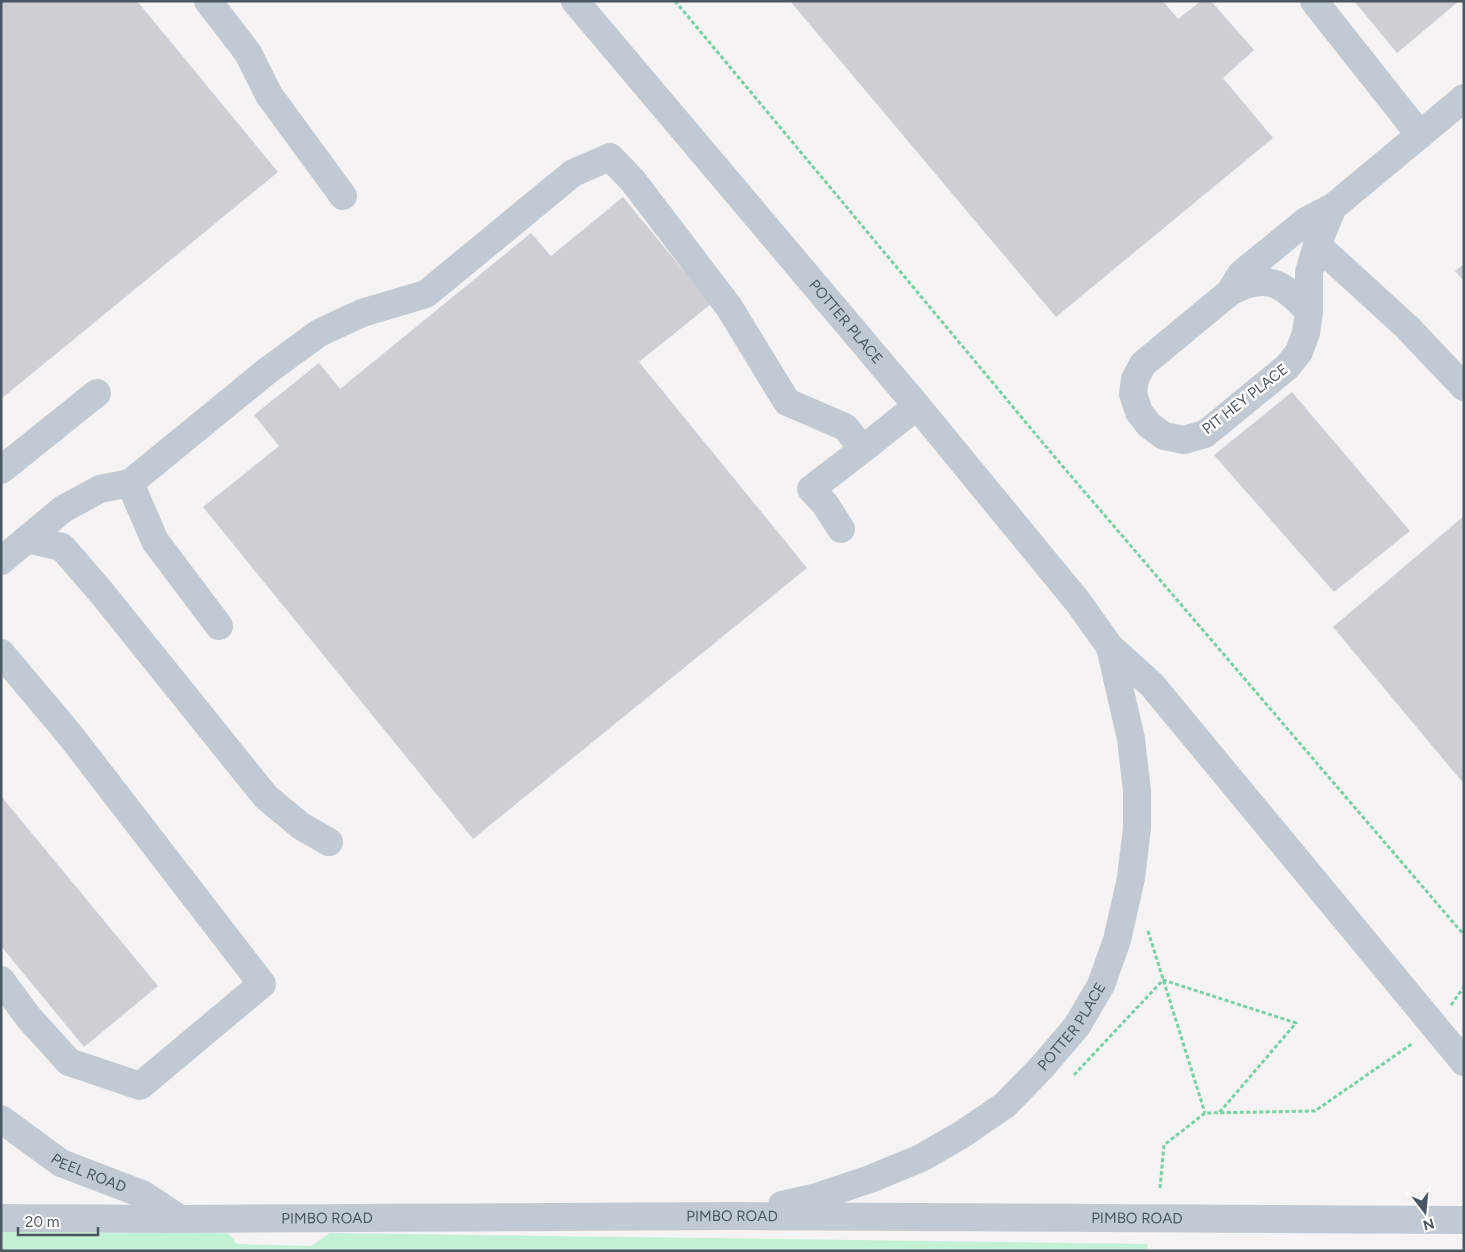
<svg xmlns="http://www.w3.org/2000/svg" width="1465" height="1252" viewBox="0 0 1465 1252" font-family="Figtree,sans-serif">
  <style>
    .green { fill: #c3f1d5 }
    .building { fill: #cdcfd5 }
    .lines { fill: none; stroke-linecap: round; stroke-linejoin: round }
    .path { stroke: #7ad0a6; stroke-width: 3; stroke-dasharray: 4 2.5; stroke-linecap: butt }
    .minor { stroke: #c1cad2; stroke-width: 28 }
    .labels { text-anchor: middle; stroke-width: 5; stroke-linejoin: round; paint-order: stroke }
    .street-label { font-size: 15px; fill: #4a5661; stroke: #fff }
  </style>
  <rect width="100%" height="100%" fill="#f5f3f3"/>
  <polygon class="green" points="1,1232 228,1233 237,1244 311,1246 330,1233 1147,1244 1148,1251 1,1251"/>
  <g class="building">
    <polygon points="1,1 137,1 278,172 1,399"/>
    <polygon points="790,1 1163,1 1178,19 1201,1 1211,1 1254,50 1223,78 1273,138 1056,317"/>
    <polygon points="1354,1 1459,1 1397,53"/>
    <polygon points="623,197 711,304 639,362 807,568 473,839 203,507 279,446 254,415 319,363 340,389 531,233 551,256"/>
    <polygon points="1464,264 1464,281 1455,271"/>
    <polygon points="1292,392 1410,531 1334,592 1214,455"/>
    <polygon points="1464,516 1464,784 1333,627"/>
    <polygon points="1,796 158,986 84,1047 1,946"/>
  </g>
  <g class="lines">
    <g class="path">
      <polyline points="675,1 1053,455 1464,935"/>
      <polyline points="1148,931 1205,1113"/>
      <polyline points="1451,1005 1464,987"/>
      <polyline points="1074,1075 1163,980 1296,1023 1219,1113"/>
      <polyline points="1160,1188 1164,1145 1205,1113 1315,1111 1413,1043"/>
    </g>
    <g class="minor">
      <polyline points="208,1 248,53 269,95 343,196"/>
      <path id="s1" d="M575,1L917,406L1078,602L1110,647L1152,685L1464,1062"/>
      <polyline points="1314,1 1420,135"/>
      <polyline points="1333,207 1317,245 1309,272 1309,312 1306,333 1299,352 1287,367 1205,434 1184,440 1164,436 1149,425 1139,412 1133,394 1135,379 1143,364 1230,292 1241,274 1306,221 1333,207 1464,98"/>
      <polyline points="1317,245 1407,327 1464,387"/>
      <path d="M1230,292C1267,272 1283,283 1309,312"/>
      <polyline points="1,470 97,393"/>
      <polyline points="130,483 155,541 219,626"/>
      <polyline points="841,529 825,504 811,489 863,449 917,406"/>
      <polyline points="27,539 62,547 101,592 266,797 301,826 329,842"/>
      <polyline points="1,561 63,509 100,489 130,483 267,371 319,333 362,313 426,294 573,173 610,157 633,181 729,307 787,402 845,427 863,449"/>
      <polyline points="1,653 70,735 262,984 140,1086 69,1062 29,1018 1,980"/>
      <path id="s2" d="M1,1119L61,1163L142,1194L180,1219"/>
      <path id="s3" d="M782,1205L817,1197L870,1179L921,1158L961,1135L1005,1105L1042,1067L1077,1026L1101,985L1117,940L1131,878L1137,828V791L1131,739L1110,647"/>
      <path id="s4" d="M1,1218L180,1219L736,1216L1464,1220"/>
    </g>
  </g>
  <g class="labels">
    <g class="street-label">
      <text dy="5" stroke="none"><textPath href="#s1" startOffset="420">POTTER PLACE</textPath></text>
      <text transform="translate(1245 399) rotate(-38)" y="5">PIT HEY PLACE</text>
      <text dy="5" stroke="none"><textPath href="#s3" startOffset="350">POTTER PLACE</textPath></text>
      <text dy="5" stroke="none"><textPath href="#s2" startOffset="104">PEEL ROAD</textPath></text>
      <text dy="5" stroke="none"><textPath href="#s4" startOffset="731">PIMBO ROAD</textPath></text>
      <text dy="5" stroke="none"><textPath href="#s4" startOffset="326">PIMBO ROAD</textPath></text>
      <text dy="5" stroke="none"><textPath href="#s4" startOffset="1136">PIMBO ROAD</textPath></text>
    </g>
  </g>
  <rect width="1465" height="1252" fill="none" stroke="#4a5661" stroke-width="5"/>
  <g transform="translate(1425 1212) rotate(164)" stroke="#ffffff" stroke-width="4" paint-order="stroke">
  <path d="M0-4L9 19L0 12L-9 19Z" fill="#4a5661"/>
  <text y="-8" font-size="14" font-weight="bold" text-anchor="middle" fill="#4a5661">N</text>
  </g>
  <path d="M18 1227v8h80v-8" fill="none" stroke="#4a5661" stroke-width="2.5"/>
  <text x="25" y="1227" font-size="15" fill="#4a5661" stroke="#ffffff" stroke-width="4" paint-order="stroke">20 m</text>
</svg>
